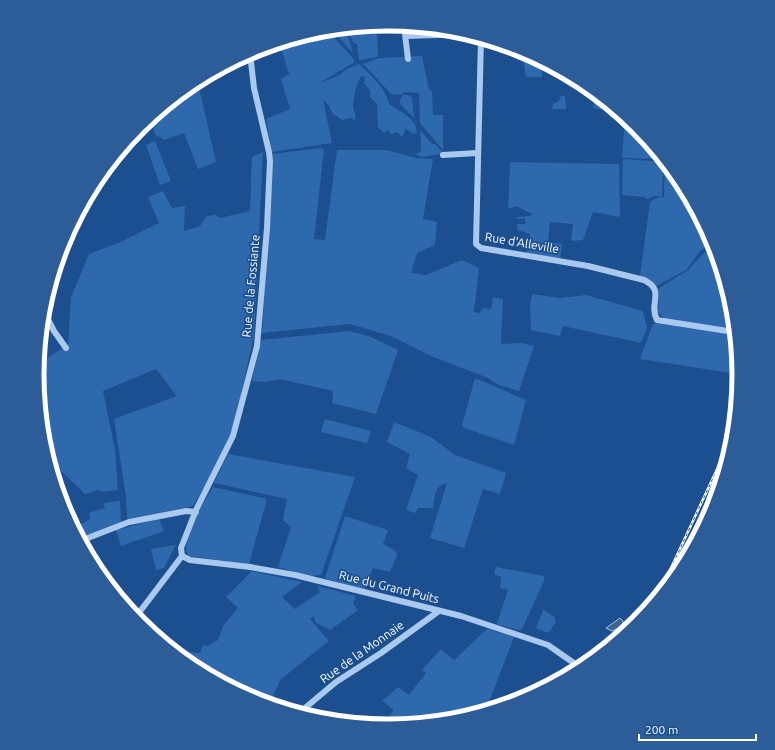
<svg xmlns="http://www.w3.org/2000/svg" width="775" height="750" viewBox="0 0 775 750" font-family="Ubuntu,sans-serif">
  <style>
    .green { fill: #2e69ad }
    .water { fill: #3c6290; stroke: #9cc4f0 }
    .lines { fill: none; stroke-linecap: round; stroke-linejoin: round }
    .minor { stroke: #a9c9ee; stroke-width: 6 }
    .rail-casing { stroke: #fff; stroke-width: 2.5 }
    .rail { stroke: #1b4f8f; stroke-width: 1; stroke-dasharray: 3; stroke-linecap: butt }
    .labels { text-anchor: middle; stroke-width: 3.5; stroke-linejoin: round; paint-order: stroke }
    .street-label { font-size: 12px; fill: #fff; stroke: #1b4f8f }
    .rim { fill: none; stroke: #fff; stroke-width: 5 }
  </style>
  <rect width="100%" height="100%" fill="#1b4f8f"/>
  <g class="green">
    <polygon points="377,25 378,57 359,60 357,44 353,42 346,28"/>
    <polygon points="345,28 352,49 351,51 332,30"/>
    <path d="M327,30L353,58L355,62L319,83L338,76L347,69L359,64C371,76 385,86 389,104C398,111 417,117 417,133L414,134L406,129L402,137L397,132L391,134L388,130L385,133L378,128L377,104L370,97V90L364,83L365,77L362,76C357,79 353,102 353,107C354,112 357,115 355,120L350,118L342,120L332,113L329,106L323,100L332,143L272,152L266,119L290,109L281,79L289,74L282,52L283,42Z"/>
    <polygon points="509,47 522,51 541,61 542,77 526,77 522,52 509,54"/>
    <polygon points="422,56 429,90 432,91 433,115 443,115 443,150 420,123 419,93 404,92 403,94 392,95 363,64 379,58"/>
    <polygon points="198,83 216,162 198,169 184,133 164,140 155,134 151,117 190,85"/>
    <polygon points="403,95 408,95 412,98 414,118 400,104 400,100"/>
    <polygon points="561,96 565,96 566,109 552,109 553,104 559,101"/>
    <polygon points="594,103 607,103 622,118 611,118 606,110 593,108"/>
    <polygon points="625,118 636,127 658,153 657,159 622,158"/>
    <polygon points="420,130 432,144 435,144 442,151 441,154 421,157 415,154 419,153 421,150"/>
    <polygon points="155,141 171,181 160,185 146,145"/>
    <polygon points="321,148 324,150 314,239 325,240 337,150 387,150 416,158 433,159 423,219 437,222 435,245 417,253 411,273 426,275 462,260 479,268 474,312 479,313 483,308 491,309 493,297 503,299 501,344 522,343 534,346 519,391 499,385 488,378 433,357 391,336 350,324 262,333 273,160 272,154"/>
    <path d="M263,152L254,335L233,431L210,478L193,506L127,519L126,496L114,419L177,396L156,369L103,391L115,450L118,490L103,492L98,490L85,494C74,482 59,471 49,457C40,445 40,421 40,407C39,404 41,400 41,398C38,385 37,375 38,361L39,363L68,345L71,297L89,254L123,241L159,223L148,197L163,191L172,208L185,206L184,231L200,226L207,216L215,215L220,218L250,211L252,157Z"/>
    <polygon points="623,159 663,162 662,197 654,196 647,199 644,197 622,195"/>
    <polygon points="510,162 619,164 620,217 593,212 583,240 571,241 573,224 550,222 548,242 562,244 560,260 527,253 530,234 517,230 517,224 526,224 524,217 522,219 517,219 516,217 530,216 532,214 516,206 508,209"/>
    <polygon points="665,163 679,180 712,242 701,250 686,270 656,286 640,276 650,202 656,198 664,197"/>
    <polygon points="714,246 732,307 734,329 665,320 658,312 659,295 658,289 688,270 705,252"/>
    <polygon points="532,294 560,298 586,295 643,311 647,328 641,343 563,326 560,336 531,330 530,306"/>
    <polygon points="657,323 735,335 738,374 640,359 653,324"/>
    <polygon points="350,331 371,337 398,350 376,414 332,403 333,391 280,379 266,382 252,381 261,340"/>
    <polygon points="475,378 526,400 514,445 464,428 462,425"/>
    <polygon points="325,419 371,431 367,443 321,432"/>
    <path d="M394,422L431,437L455,455L506,473L500,494L483,489L464,548L430,538L447,483C434,486 435,496 433,508H418L415,513L406,510L418,475L406,468L410,454L387,442Z"/>
    <polygon points="228,454 355,477 321,575 310,576 278,567 291,527 283,520 287,499 214,483"/>
    <path d="M213,487L267,499L249,564L189,556C177,544 206,499 213,487Z"/>
    <polygon points="120,501 121,522 85,537 81,524 90,519 89,513 105,508 103,503"/>
    <polygon points="345,516 388,530 383,544 396,551 397,555 390,572 373,568 364,591 325,578"/>
    <polygon points="159,519 164,531 121,546 116,530"/>
    <polygon points="176,545 164,568 156,570 151,549"/>
    <polygon points="496,567 544,576 544,581 522,629 518,630 497,624 508,590 500,588 501,577 494,574"/>
    <polygon points="252,571 302,582 282,597 295,609 320,592 317,586 356,596 353,604 358,610 330,630 315,622 314,616 310,619 329,641 281,679 269,704 253,699 192,667 147,630 150,629 167,644 181,646 185,652 200,653 203,645 207,646 218,640 223,626 238,608 226,597"/>
    <polygon points="543,610 554,616 556,622 548,633 536,628"/>
    <polygon points="487,629 514,637 486,710 456,719 382,725 394,710 382,701 398,687 409,695 426,673 422,670 441,649 454,660"/>
  </g>
  <polygon class="water" points="620,618 623,621 622,626 612,631 606,628"/>
  <g class="lines">
    <g class="minor">
      <polyline points="404,26 408,59"/>
      <polyline points="406,36 467,34"/>
      <path d="M481,38L476,244L481,248L588,266L644,280C666,291 648,303 657,320L734,332"/>
      <polyline points="443,155 477,153"/>
      <polyline points="43,310 54,331 66,348"/>
      <polyline points="80,541 129,522 186,511 196,512"/>
      <polyline points="182,556 190,560 250,567 295,575 461,616 548,645 581,668"/>
      <polyline points="135,618 182,556 181,548 196,510 233,436 257,346 267,228 270,161 269,152 254,88 250,53"/>
      <polyline points="299,713 336,682 381,653 439,611"/>
    </g>
    <g class="rail-casing">
      <polyline id="rail" points="658,596 733,435"/>
    </g>
    <use href="#rail" class="rail"/>
  </g>
  <g class="labels">
    <g class="street-label">
      <text transform="translate(522 243) rotate(10)" y="4">Rue d'Alleville</text>
      <text transform="translate(251 286) rotate(-85)" y="4">Rue de la Fossiante</text>
      <text transform="translate(389 587) rotate(14)" y="4">Rue du Grand Puits</text>
      <text transform="translate(362 652) rotate(-35)" y="4">Rue de la Monnaie</text>
    </g>
  </g>
  <path d="M0 0H775V750H0ZM44 375a344 344 0 1 1 688 0a344 344 0 1 1-688 0Z" fill="#2d5d98" fill-rule="evenodd"/>
  <path class="rim" d="M44 375a344 344 0 1 1 688 0a344 344 0 1 1-688 0Z"/>
  <path d="M639 734v6h117v-6" fill="none" stroke="#ffffff" stroke-width="2"/>
  <text x="645" y="734" font-size="12" fill="#ffffff" stroke="#1b4f8f" stroke-width="3" paint-order="stroke">200 m</text>
</svg>
